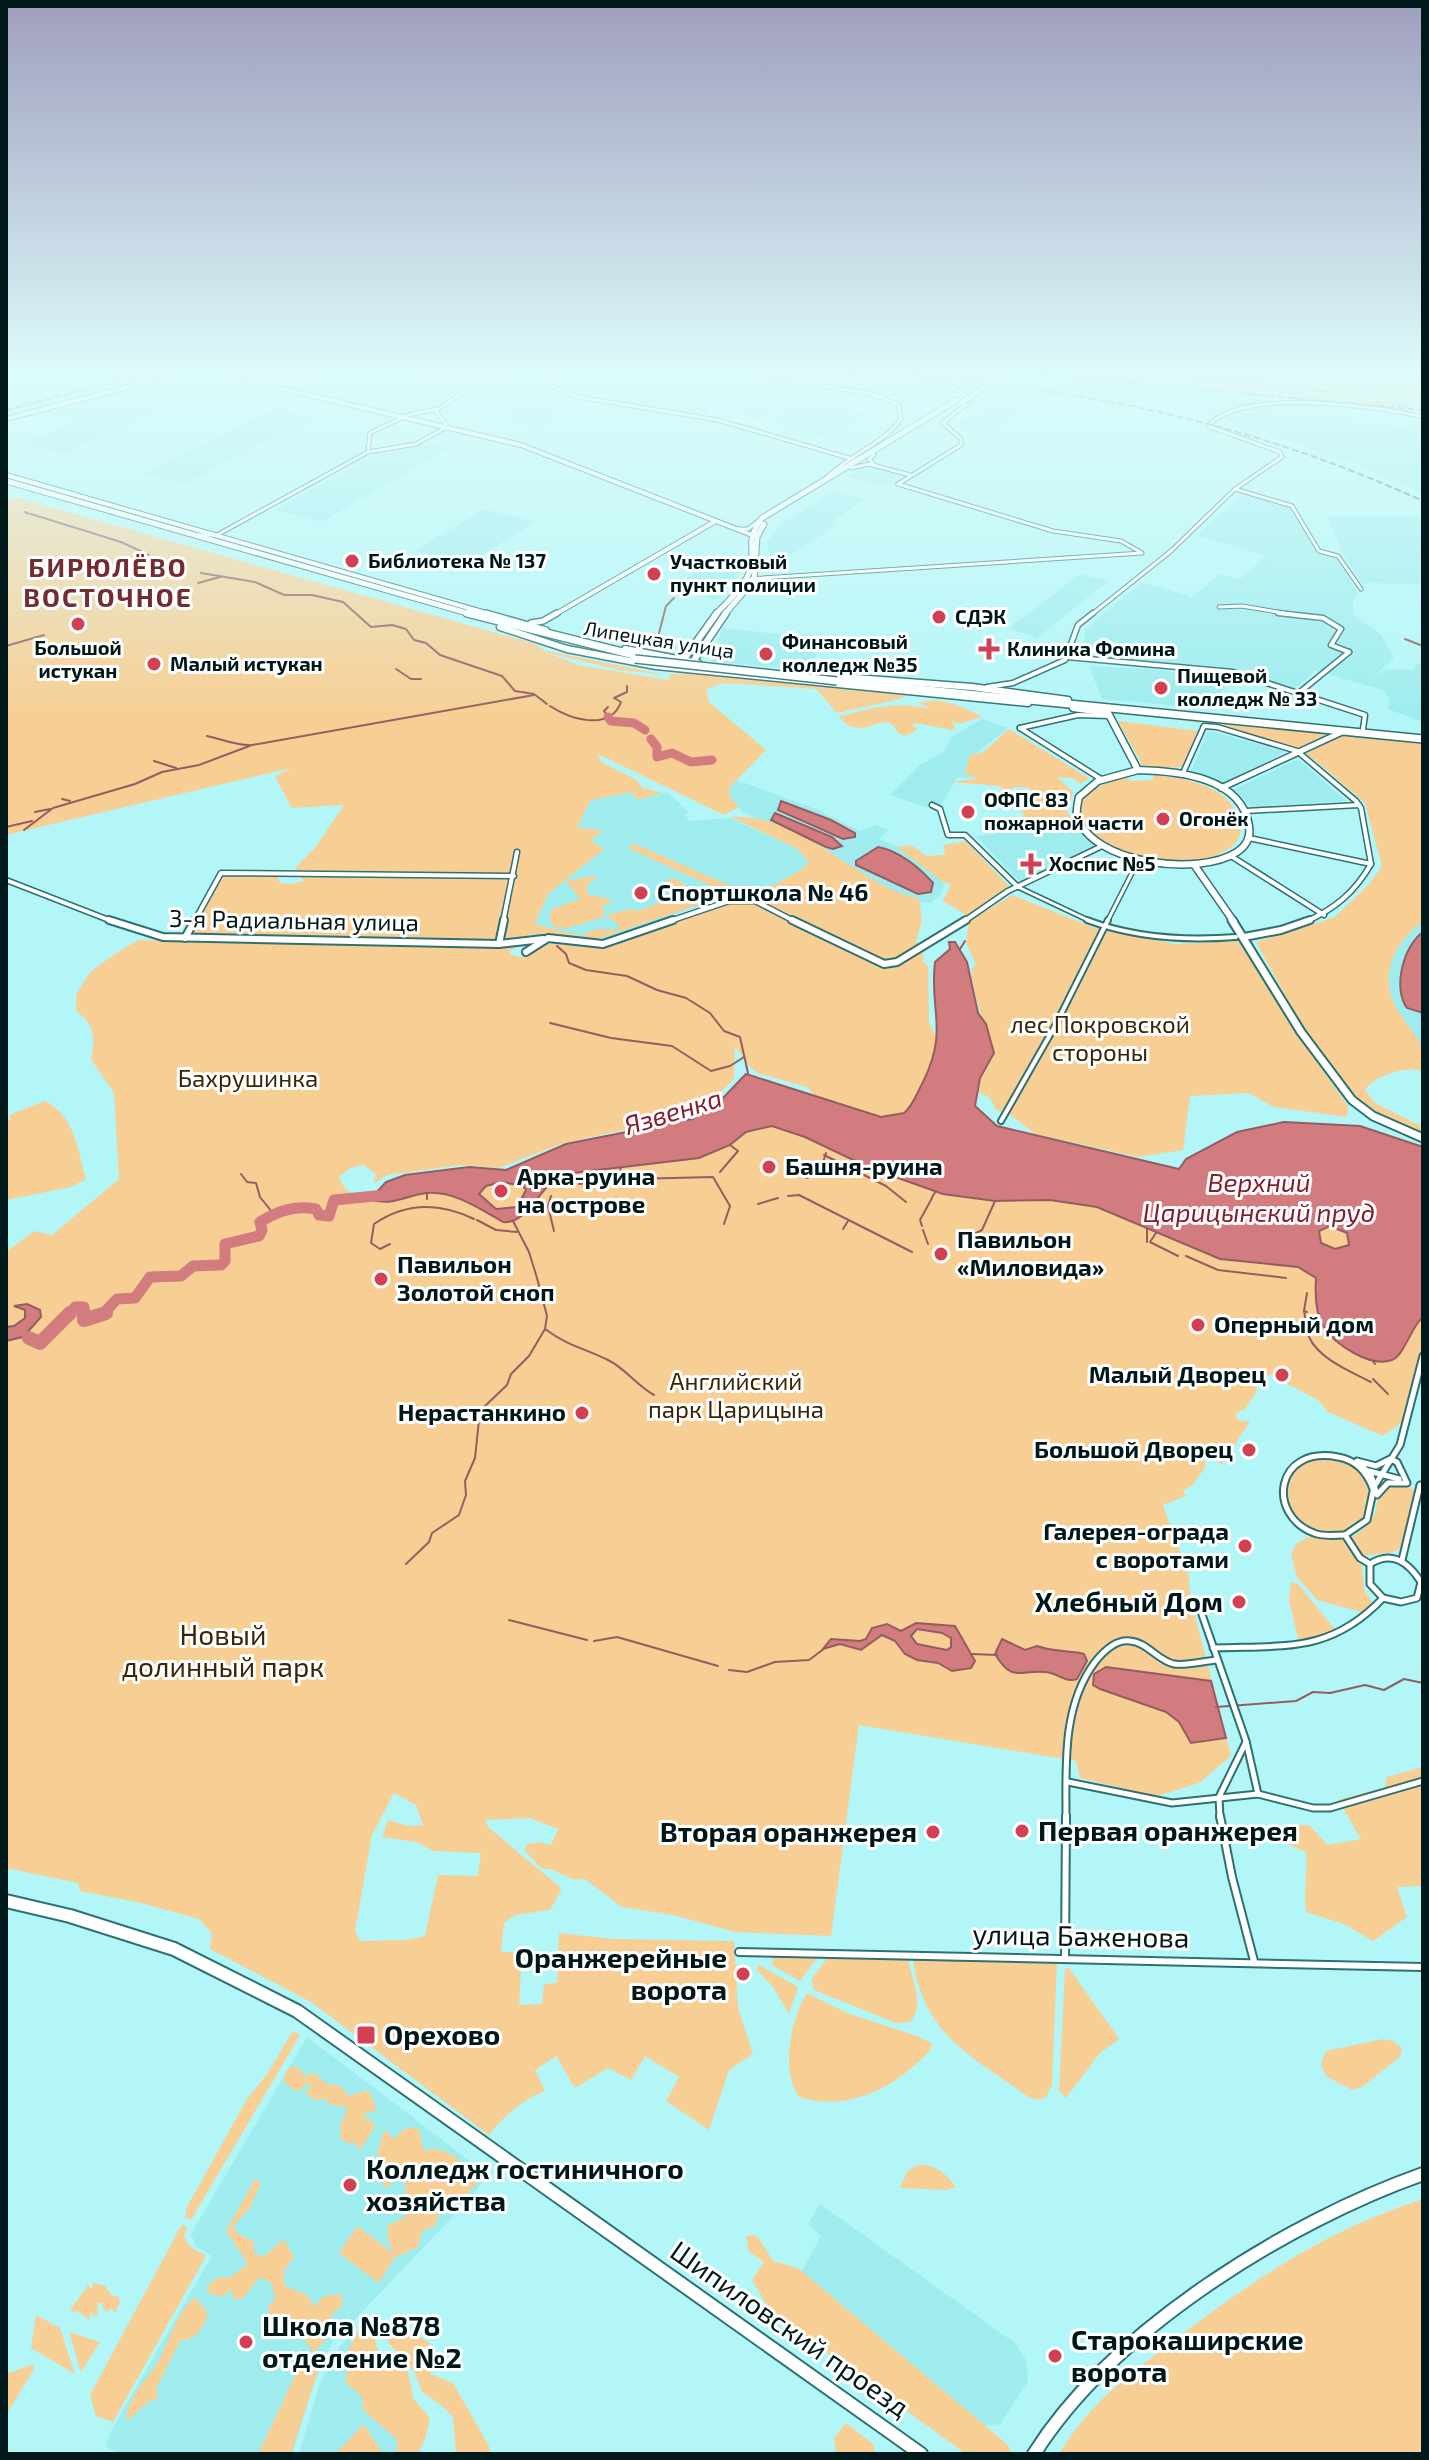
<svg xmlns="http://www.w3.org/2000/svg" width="1429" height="2460" viewBox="0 0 1429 2460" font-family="'Exo 2',sans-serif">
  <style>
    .built { fill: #9eecee }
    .green { fill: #f7cf94; fill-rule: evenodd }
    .water { fill: #d27c80; stroke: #935e61; stroke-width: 2; fill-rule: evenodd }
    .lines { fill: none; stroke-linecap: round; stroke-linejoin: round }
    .stream { stroke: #935e61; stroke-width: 2 }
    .river-far2 { stroke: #d27c80; stroke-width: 9 }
    .river-far1 { stroke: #d27c80; stroke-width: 11 }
    .river { stroke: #d27c80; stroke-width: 14 }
    .pedestrian-far3-casing { stroke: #2e7172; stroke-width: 6 }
    .pedestrian-far2-casing { stroke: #2e7172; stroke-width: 8 }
    .pedestrian-far1-casing { stroke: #2e7172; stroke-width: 9 }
    .pedestrian-casing { stroke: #2e7172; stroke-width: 10 }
    .minor-far2-casing { stroke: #2e7172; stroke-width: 5 }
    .minor-far1-casing { stroke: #2e7172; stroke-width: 7 }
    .minor-casing { stroke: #2e7172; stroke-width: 10 }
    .tertiary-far1-casing { stroke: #2e7172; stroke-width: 6 }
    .tertiary-casing { stroke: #2e7172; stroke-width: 8 }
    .secondary-far3-casing { stroke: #2e7172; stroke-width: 7 }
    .secondary-far2-casing { stroke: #2e7172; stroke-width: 9 }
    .secondary-far1-casing { stroke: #2e7172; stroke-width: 11 }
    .secondary-casing { stroke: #2e7172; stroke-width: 16 }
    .primary-far1-casing { stroke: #2e7172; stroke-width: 7 }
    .primary-casing { stroke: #2e7172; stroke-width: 10 }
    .pedestrian-far3 { stroke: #fff; stroke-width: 3 }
    .pedestrian-far2 { stroke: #fff; stroke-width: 4 }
    .pedestrian-far1 { stroke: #fff; stroke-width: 5 }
    .pedestrian { stroke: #fff; stroke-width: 6 }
    .minor-far2 { stroke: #fff; stroke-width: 3 }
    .minor-far1 { stroke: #fff; stroke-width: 4 }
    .minor { stroke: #fff; stroke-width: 6 }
    .tertiary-far1 { stroke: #fff; stroke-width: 4 }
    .tertiary { stroke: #fff; stroke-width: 5 }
    .secondary-far3 { stroke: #fff; stroke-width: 5 }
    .secondary-far2 { stroke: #fff; stroke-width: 6 }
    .secondary-far1 { stroke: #fff; stroke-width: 7 }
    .secondary { stroke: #fff; stroke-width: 12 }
    .primary-far1 { stroke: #fff; stroke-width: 5 }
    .primary { stroke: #fff; stroke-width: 7 }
    .rail { stroke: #517c7d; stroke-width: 2; stroke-dasharray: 7 3; stroke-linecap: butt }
    .secondary-bridge-casing { stroke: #2e7172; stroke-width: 7; stroke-linecap: butt }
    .primary-bridge-casing { stroke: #2e7172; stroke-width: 10; stroke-linecap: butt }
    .secondary-bridge { stroke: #fff; stroke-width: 5 }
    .primary-bridge { stroke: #fff; stroke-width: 7 }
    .poi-dot { fill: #d14053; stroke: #fff; stroke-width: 3 }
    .labels { text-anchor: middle; stroke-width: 6; stroke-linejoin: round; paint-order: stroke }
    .far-poi-label { font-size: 20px; font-weight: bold; fill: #001819; stroke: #fff; text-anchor: start }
    .far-street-label { font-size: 20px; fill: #001819; stroke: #fff }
    .poi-label { font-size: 24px; font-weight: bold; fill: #001819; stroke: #fff; text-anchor: start }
    .street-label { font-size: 24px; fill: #001819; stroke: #fff }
    .park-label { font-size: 24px; fill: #392605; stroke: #fff }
    .far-district-label { font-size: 26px; font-weight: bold; letter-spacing: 2px; fill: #732c32; stroke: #fff }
    .water-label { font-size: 26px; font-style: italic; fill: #851e2e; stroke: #fff }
    .near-poi-label { font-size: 28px; font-weight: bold; fill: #001819; stroke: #fff; text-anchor: start }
    .near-park-label { font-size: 28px; fill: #392605; stroke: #fff }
    .near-street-label { font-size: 28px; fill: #001819; stroke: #fff }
  </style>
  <rect width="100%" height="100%" fill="#b3f6f7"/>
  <g class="built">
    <polygon points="312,374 420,374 386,391 309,375"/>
    <polygon points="988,374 1033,374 1423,411 1098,383 1141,391 1250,398 1266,401 1267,405 1233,406 1213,416 1082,390 984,378"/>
    <polygon points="1072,374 1147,374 1246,380 1423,404 1279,385"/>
    <polygon points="616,384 666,391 720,399 703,415 600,399"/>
    <polygon points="149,386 188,396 120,429 78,418 72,420 47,412 89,401 104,406"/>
    <polygon points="931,386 959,391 918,412 913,410 917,408 898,400 916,388"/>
    <polygon points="556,394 573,400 541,429 520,423 495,405"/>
    <polygon points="740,395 791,402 758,420 723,410"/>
    <polygon points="810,398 866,414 825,437 768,420"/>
    <polygon points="1009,399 1025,408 982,435 953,426 993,403"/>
    <polygon points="276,408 315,417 184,484 144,473"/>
    <polygon points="1243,409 1274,410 1276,415 1349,416 1351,423 1408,428 1423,443 1423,494 1362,467 1219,417"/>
    <polygon points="81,420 118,430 65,454 24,443"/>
    <polygon points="428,443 449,448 321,522 275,510 378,454"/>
    <polygon points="865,466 902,476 884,487 847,476"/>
    <polygon points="833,492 867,499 828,523 836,526 778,563 770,561 767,542 779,525"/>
    <polygon points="1242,495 1288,507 1317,551 1336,557 1358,593 1353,602 1353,614 1381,635 1394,658 1372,678 1385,669 1412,670 1417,663 1423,666 1423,722 1388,709 1390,700 1383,690 1315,671 1295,689 1232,670 1097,657 1097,653 1083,652 1085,630 1142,582 1192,597 1220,574 1240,579 1266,556 1197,535"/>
    <polygon points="485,509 535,522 466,565 414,551"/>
    <polygon points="1327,516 1420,516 1423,520 1423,584 1361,583 1342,552"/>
    <polygon points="718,559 741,568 719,599 713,600 676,585"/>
    <polygon points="1080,574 1108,581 1037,638 1009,628"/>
    <polygon points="722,628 779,634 819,646 811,670 713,662"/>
    <polygon points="1089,666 1148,669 1229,678 1212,709 1102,699"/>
    <polygon points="982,719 1008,728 975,754 964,770 997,777 957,778 941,805 931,804 928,808 890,795 919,766 943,752 952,737"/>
    <polygon points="1208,731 1247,741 1286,752 1223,783 1191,771"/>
    <polygon points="1298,759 1346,801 1251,807 1234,789"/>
    <polygon points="737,780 818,810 860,831 876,825 888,830 879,839 905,850 940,877 944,886 941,894 931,903 915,902 874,885 833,855 743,812 731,798 729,788"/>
    <polygon points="631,792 638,800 667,792 689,812 684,814 690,821 730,818 798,849 809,864 789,880 770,886 755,896 732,895 607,938 537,936 534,924 548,894 603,848 591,840 602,832 577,828 591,799"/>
    <polygon points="1075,823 1097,846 1021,883 976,836"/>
    <polygon points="1423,922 1423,1052 1395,1007 1386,982 1393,955 1406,935"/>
    <polygon points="307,2037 487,2174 473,2195 346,2329 339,2328 315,2380 292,2454 121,2454 106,2447 110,2433 212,2256 196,2246 191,2234"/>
    <polygon points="820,2204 1015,2343 1026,2360 1028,2381 1000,2424 971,2428 784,2304 821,2236 808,2224"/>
    <polygon points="349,2338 422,2454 299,2454 321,2380 341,2345"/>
  </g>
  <g class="green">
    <polygon points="1033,374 1248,383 1423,404 1423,409"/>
    <polygon points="1147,374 1423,374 1423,402 1295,384"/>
    <path d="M15,497L536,644L546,652L548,651L667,675L619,670L548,653L578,665L668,680L670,674L692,673L907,694L900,699L837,713L816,689L724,683L706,689L709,702L766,750L729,788L731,798L739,807L724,815L598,754L601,762L635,779L643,788L662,793L638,800L631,792L591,800L577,827L603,831L591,840L604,849L548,894L535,924L581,936L596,929L619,930L618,924L606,915L631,909L639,911L673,897L687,901L689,898L676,893L666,883L668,879H677L706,901L708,897L719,898L586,943L529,934L527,944L508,951L512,955C530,960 534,952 546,943L600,948L730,904L745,894L755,896C774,883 790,879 809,863L798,849L731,817C803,813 854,884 919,899L922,920L916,942L924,955L922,961L928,966L929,1023L938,1040L931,1067L907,1111L881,1117L815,1096L807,1087L758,1073L749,1066L735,1046L734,1079L705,1107L684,1116L561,1144L498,1168L461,1165L387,1175L373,1184L376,1174L364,1165L350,1168L339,1177L345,1189L358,1198L511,1178L770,1103L1423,1305V1356L1404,1421L1383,1436L1328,1412L1318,1400L1269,1374L1264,1381H1257L1255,1385L1257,1391L1245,1409L1235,1414L1238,1420L1250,1422L1221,1465L1213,1456L1206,1457L1204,1461L1206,1466L1192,1486L1183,1490L1186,1496L1163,1505L1189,1577L1190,1596L1231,1756L1199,1783L1155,1797L1080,1778L1076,1761L859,1725L831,1936L735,1932L673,1915L622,1907L585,1879C567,1883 557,1866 542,1869L524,1850L528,1844L540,1842L551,1845L558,1829L530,1818L485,1820L488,1827L560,1887L561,1891L550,1910L515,1915L504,1923L501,1952H522L519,2005L542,2004L544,1984L557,1983L559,1933L613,1939L734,1941L738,2008L753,2054L729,2070L709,2130L666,2101L679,2077L645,2056L631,2080L608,2068L575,2088L556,2056L535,2070L545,2091C522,2100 504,2116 489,2135L311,2002L210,1949L212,1933L199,1919L137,1902L80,1891L78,1883L6,1868V1252L34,1231L52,1235L119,1179L114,1093L91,1059C96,1037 94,1024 76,1011V995L90,972L115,954L138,940L183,941L190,935L224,875L277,876L280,883L291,884L304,881L295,868L315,848L344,805L292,808L275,777L291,768L6,835V501ZM394,1793L416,1805L423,1825L408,1826L388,1820L382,1837L416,1842L434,1851L481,1853L478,1876L438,1875L425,1936L406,1940L360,1941L355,1931L372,1835Z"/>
    <path d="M935,700L954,704L983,717L963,722L966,724L952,722L956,729L952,730L916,723L912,725L918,729L906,736L898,733C884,704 865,746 839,717C872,707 900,700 934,710L918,703Z"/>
    <polygon points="1177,720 1328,734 1298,748 1220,726"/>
    <polygon points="1118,721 1198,731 1182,767 1144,768"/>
    <polygon points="1009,729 1089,778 1081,784 1072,778 1057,777 1073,792 1067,812 1074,820 1038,825 1024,820 1022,807 1028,806 1021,792 1031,790 1030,788 1016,787 1003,791 1000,786 952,782 977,778 965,773 970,755 983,752"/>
    <path d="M1343,736L1423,743V922C1394,941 1378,977 1397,1009C1404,1023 1420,1036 1423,1052C1424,1058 1423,1065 1423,1071C1406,1066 1375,1075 1365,1090L1375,1103L1423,1127V1135C1401,1124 1378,1114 1358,1099C1322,1072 1279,983 1256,942L1335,917L1370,883L1382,866L1365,803L1306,753Z"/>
    <path d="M1153,775C1185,778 1236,786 1240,826C1241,836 1239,841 1231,847C1197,874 1116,863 1088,831C1082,825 1081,816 1079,809C1087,788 1104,784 1124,776L1131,781L1153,780Z"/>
    <polygon points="966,841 1009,886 968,916 943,901 951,884 943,882 897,847 911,845 927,856 945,855 943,845"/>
    <polygon points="635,844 733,887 732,895 630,849 629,846"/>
    <polygon points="593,876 597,879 587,884 588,895 606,898 612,903 606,905 599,902 604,907 603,917 568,928 554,927 549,918 552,909 580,899 566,881"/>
    <path d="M1012,895L1095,928L1175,944L1238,941L1297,1034L1348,1106L1347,1117L1274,1107L1249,1093L1190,1096L1183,1150L1138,1157L1035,1134L1012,1116L996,1110L990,1098L979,1092L980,1078L993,1058C987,1027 974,1001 971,969L976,965L966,943L969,921Z"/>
    <path d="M45,1101C75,1116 77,1148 86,1179L71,1187L6,1200V1127L11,1114Z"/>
    <path d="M1325,1227L1338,1228L1350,1237V1245C1338,1254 1322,1248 1318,1234Z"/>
    <path d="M1321,1457C1350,1456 1367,1474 1370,1501L1364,1502L1369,1507L1360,1523L1352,1522L1355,1527C1300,1558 1252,1475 1321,1457Z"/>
    <path d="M1407,1483L1416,1494L1405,1545L1394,1552L1362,1556L1351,1539C1357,1532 1367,1528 1372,1520C1379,1508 1375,1496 1383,1486Z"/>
    <polygon points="1308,1537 1339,1539 1347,1543 1362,1566 1364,1589 1374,1605 1365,1613 1317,1600 1297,1577 1291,1555 1296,1544"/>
    <polygon points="1291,1582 1298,1584 1337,1632 1308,1641 1298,1639 1289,1600"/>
    <path d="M1423,1767V1886L1397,1887L1407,1917L1373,1941L1344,1924L1306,1912C1303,1890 1308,1874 1306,1852L1279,1840L1277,1826L1309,1825L1328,1845L1361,1839L1338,1800L1385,1787L1387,1777Z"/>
    <polygon points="773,1957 818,1957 800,1981 772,1965"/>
    <path d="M828,1957L908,1958C911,1979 926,2005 910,2022L896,2023L814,1990L811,1980Z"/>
    <path d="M913,1959L1057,1963L1052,2085L1046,2097L1037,2100L1027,2096C972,2056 923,2035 913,1959Z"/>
    <polygon points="759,1965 798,1987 789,2014 773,1987 756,1969"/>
    <polygon points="1065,1968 1069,1968 1119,2039 1100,2053 1066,2098 1059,2091"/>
    <path d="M807,1993L847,2013L920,2037L932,2044L931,2049C898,2086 850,2113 799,2097C780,2069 791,2019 807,1993Z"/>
    <polygon points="293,2031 300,2035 191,2220 185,2217 187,2207 247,2099 267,2074"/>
    <polygon points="1383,2039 1393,2041 1402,2048 1400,2057 1362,2087 1352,2090 1326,2076 1321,2064 1326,2051"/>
    <polygon points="297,2066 306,2077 314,2072 325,2083 342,2087 348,2096 368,2090 374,2101 376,2113 368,2111 363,2119 370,2119 375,2127 359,2151 356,2143 347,2143 340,2138 341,2123 348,2108 329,2104 324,2098 318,2101 305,2093 312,2085 306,2084 299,2092 287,2085 283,2079 288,2068"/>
    <path d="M411,2127L419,2129L424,2151C447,2144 457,2161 476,2172L478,2182L457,2204L451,2206L435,2193L427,2199L439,2209L436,2225L422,2231L418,2247L394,2258L379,2283L339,2253L357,2226L393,2253L388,2239V2225L406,2217C402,2201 409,2189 403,2173L386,2188C372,2171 377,2149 385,2130L395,2140L400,2132Z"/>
    <path d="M919,2165C937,2165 945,2173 956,2187L946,2190L900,2188L908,2170Z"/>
    <polygon points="255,2179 261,2182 251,2206 233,2227 237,2233 254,2242 254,2253 263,2257 284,2239 294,2257 284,2270 284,2285 308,2296 314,2307 324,2296 341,2294 343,2305 331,2315 329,2336 313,2353 302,2335 292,2340 278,2324 270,2322 268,2305 275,2300 272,2284 260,2277 242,2299 233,2300 233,2290 220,2297 207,2292 208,2286 218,2277 229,2278 248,2264 226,2231"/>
    <path d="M1423,2199V2454H1059C1094,2397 1133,2372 1185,2332C1264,2273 1328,2230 1423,2199Z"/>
    <polygon points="182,2224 187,2228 184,2235 189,2246 206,2256 113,2422 96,2416 90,2395"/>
    <polygon points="751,2235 758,2237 773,2261 798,2268 1008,2445 1011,2454 966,2454 770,2311 752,2280 764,2262 749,2252 746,2237"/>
    <polygon points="94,2283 105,2286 112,2296 118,2296 120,2302 115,2313 111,2309 106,2312 101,2303 97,2303 98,2314 95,2316 91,2312 89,2320 78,2311 72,2313 71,2309 88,2285 91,2289"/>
    <path d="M195,2297L208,2313C203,2330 198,2338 180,2341L156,2389L158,2398L148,2402L127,2421C123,2401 153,2374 161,2356C170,2337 179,2311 195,2297Z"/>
    <polygon points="36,2315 60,2328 75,2374 31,2348"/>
    <polygon points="395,2322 430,2343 424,2361 431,2374 453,2383 489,2446 490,2454 456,2454 453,2417 440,2404 422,2392 415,2373 388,2342 386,2328"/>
    <polygon points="373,2331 378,2351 408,2372 413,2398 430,2418 425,2440 417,2454 397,2454 397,2439 364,2411 361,2395 346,2383 347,2352 358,2332"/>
    <polygon points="69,2332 100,2342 81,2372"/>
    <polygon points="303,2359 319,2368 291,2454 258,2454"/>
    <polygon points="34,2364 33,2371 6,2415 6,2374"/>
    <polygon points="846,2423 873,2444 875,2454 836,2452 834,2438"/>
    <polygon points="364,2424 381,2451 378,2454 335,2454"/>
  </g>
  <g class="water">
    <polygon points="781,801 831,820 855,833 855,837 843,839 778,810"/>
    <polygon points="775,813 832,837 842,846 833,849 826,847 771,820"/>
    <path d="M878,847C898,850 920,868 933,883L931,892L918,894L856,865V861Z"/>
    <path d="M1423,932V1013L1407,1008C1392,988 1404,945 1423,932Z"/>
    <path d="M949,942H955L967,962L978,1013L986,1024L994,1053L980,1078L975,1106L997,1126L1179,1169L1186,1159L1237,1132L1284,1122L1360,1126L1423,1147V1317C1412,1325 1404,1356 1392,1360C1370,1368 1334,1344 1323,1326C1315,1312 1315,1293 1316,1278L1298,1267L1220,1259L1097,1207L1050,1200L995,1201L943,1194L870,1168L805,1137L772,1126L746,1132L730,1145L699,1158L564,1174C541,1183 528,1225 503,1222C480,1209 453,1190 426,1193C405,1196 390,1207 370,1199L386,1182L405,1175L469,1167L506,1170L566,1144L692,1119L723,1098L746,1074L881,1117L904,1113C913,1106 917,1093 923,1082C949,1029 929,1011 935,962L950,949ZM502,1182L523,1186L526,1190L517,1207L496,1209L479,1194L486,1186ZM1330,1226L1347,1233L1349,1245L1335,1249L1321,1243L1319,1231Z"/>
    <polygon points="27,1304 40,1310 41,1317 23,1337 6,1341 6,1327 14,1326 25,1318 25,1310 14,1306"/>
    <path d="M916,1623L955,1626L975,1661L971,1668L952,1671L938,1663L917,1660L905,1654L895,1641L882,1635L861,1650L840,1644L823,1649L831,1639L860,1641L866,1639L872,1628L887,1624L901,1631ZM917,1629L942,1633L951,1638V1647L947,1650L917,1644L911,1636Z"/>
    <path d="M1002,1639L1025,1650L1037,1646C1053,1652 1067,1650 1084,1654L1087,1661L1077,1679C1064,1683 1058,1673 1046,1672C1020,1669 1013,1684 995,1654Z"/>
    <polygon points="1106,1667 1211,1681 1226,1738 1191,1743 1179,1722 1166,1712 1100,1689 1093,1685 1094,1674"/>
  </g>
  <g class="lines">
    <g class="stream">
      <polyline points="25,512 29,514"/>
      <polyline points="31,514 121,542 149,555"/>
      <polyline points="201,573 255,582 284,595 312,595 343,602 371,627 392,625 406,629 414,640 426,643 440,655 502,676 515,691 534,694 547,704"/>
      <polyline points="198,583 220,577"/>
      <polyline points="173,595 191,587"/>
      <polyline points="1405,639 1423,646"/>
      <polyline points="656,645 666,606 674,598"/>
      <polyline points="6,646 44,635"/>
      <polyline points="396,669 411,679 421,679"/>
      <path d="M550,706C569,719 610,732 621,702L614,698L627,692V686"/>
      <polyline points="607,715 604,711 608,707"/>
      <path d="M207,736C222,739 234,745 249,745"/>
      <polyline points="154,761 176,768"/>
      <polyline points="62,799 70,801"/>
      <polyline points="35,812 50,809"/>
      <polyline points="6,827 32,821"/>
      <polyline points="24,830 53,808 135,784 162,772 199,765 252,745 534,695"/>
      <polyline points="557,946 566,954 569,963 586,970 627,976 657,990 686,998 710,1013 724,1031 740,1037 748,1073"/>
      <polyline points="960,949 965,941"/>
      <polyline points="550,1023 611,1038 672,1046 711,1071 730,1066 744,1057"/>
      <polyline points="824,1155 886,1186 906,1202"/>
      <polyline points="720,1172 738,1151 730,1145"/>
      <polyline points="241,1174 247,1182 256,1183 260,1197 272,1212"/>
      <polyline points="819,1174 826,1153"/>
      <polyline points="806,1178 818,1174"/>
      <polyline points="579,1184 630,1179 713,1177 730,1206 724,1224"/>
      <polyline points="613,1184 623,1182 620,1167"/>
      <polyline points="427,1193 427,1199"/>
      <polyline points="551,1196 548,1206 554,1231"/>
      <polyline points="788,1196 799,1195 912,1252"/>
      <polyline points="932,1197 936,1191"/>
      <polyline points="758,1204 778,1198"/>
      <polyline points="477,1220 496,1230 517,1232"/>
      <polyline points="922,1226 920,1220 932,1198"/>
      <polyline points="843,1229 848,1221"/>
      <polyline points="1147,1229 1147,1242"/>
      <polyline points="923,1230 928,1244"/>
      <polyline points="1156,1233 1150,1242 1178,1256"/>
      <polyline points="972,1235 982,1230 995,1201"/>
      <path d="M390,1244L380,1249L371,1243L374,1224C406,1202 439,1202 474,1219"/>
      <polyline points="959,1249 971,1236"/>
      <polyline points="1186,1256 1218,1270 1286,1278"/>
      <polyline points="1307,1293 1304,1311 1307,1312"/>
      <path d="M1304,1311C1306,1319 1305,1329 1309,1337C1319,1359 1350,1371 1371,1382"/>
      <path d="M545,1329C568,1346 584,1348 608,1360C625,1368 637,1386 654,1395"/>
      <polyline points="1372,1360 1375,1364"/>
      <polyline points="1373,1379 1388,1394"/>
      <polyline points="406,1564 429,1542 432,1533 459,1515 466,1495 465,1481 475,1458 479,1420 484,1407 507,1385 511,1374 529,1356 545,1329 547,1316 537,1278 529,1252 513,1221"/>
      <polyline points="509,1620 587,1640"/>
      <polyline points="594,1641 617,1637 718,1666"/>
      <polyline points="972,1654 997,1655"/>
      <polyline points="729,1670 747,1672 775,1662 809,1660 825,1648"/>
      <polyline points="1216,1707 1296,1701 1313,1692 1330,1693 1365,1685 1384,1690 1404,1679 1423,1683"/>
    </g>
    <g class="river-far2">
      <polyline points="608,717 611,721 634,723 645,730"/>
      <polyline points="651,739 657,747 657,757 672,753 691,762 712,760"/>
    </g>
    <g class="river-far1">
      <polyline points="69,1315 75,1307 84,1307 84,1315"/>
      <path d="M102,1315L117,1299L135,1298L150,1277L181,1276L193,1266L221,1265L225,1261V1244L259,1236L262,1230L260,1222C278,1211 295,1205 316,1209L319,1215L329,1216L334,1200L386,1195"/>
    </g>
    <g class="river">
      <polyline points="84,1313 84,1320 106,1313"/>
      <polyline points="29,1338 40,1343 70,1313"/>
    </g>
    <g class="pedestrian-far3-casing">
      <g id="pedestrian-far3">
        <polyline points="1018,887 1092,922"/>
        <polyline points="1107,922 1136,865"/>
      </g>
    </g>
    <g class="pedestrian-far2-casing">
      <g id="pedestrian-far2">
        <path d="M1087,920C1135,938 1185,941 1236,937"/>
        <polyline points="1001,1121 1055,1026 1108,920"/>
      </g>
    </g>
    <g class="pedestrian-far1-casing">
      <g id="pedestrian-far1">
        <polygon points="1390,1459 1397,1462 1407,1483 1388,1483 1377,1495 1371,1475 1357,1461 1376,1466"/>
        <polyline points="1369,1471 1399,1479"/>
        <path d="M1345,1535C1335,1535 1323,1537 1314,1533C1266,1515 1275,1445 1338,1457C1356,1460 1367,1472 1373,1489"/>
        <polyline points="1402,1560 1420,1485 1423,1486"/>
        <path d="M1370,1564C1392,1550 1408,1562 1421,1582L1417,1598L1401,1602L1383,1598"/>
        <polyline points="1198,1603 1246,1741 1258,1794"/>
        <path d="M1213,1648C1284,1645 1330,1654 1383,1598L1370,1584V1564L1360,1558L1345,1535L1367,1520L1374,1487L1400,1445L1423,1356"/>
        <polyline points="1068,1782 1172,1803 1258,1794 1313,1808 1330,1808 1423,1781"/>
        <path d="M1066,1818C1066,1765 1062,1706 1095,1662C1103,1652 1116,1639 1130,1641C1147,1642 1158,1661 1174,1664C1186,1666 1204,1661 1217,1660"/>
        <polyline points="1220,1818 1219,1797 1246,1742"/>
      </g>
    </g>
    <g class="pedestrian-casing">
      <g id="pedestrian">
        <polyline points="1220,1816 1232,1877 1254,1961"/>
        <polyline points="739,1952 1423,1967"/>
        <polyline points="1065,1958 1066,1816"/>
      </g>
    </g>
    <g class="minor-far2-casing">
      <g id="minor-far2">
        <polyline points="559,374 550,381 551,386 578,397 718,420 849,458"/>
        <path d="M734,374L868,393L898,404L901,419C887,441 848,456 826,478"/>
        <path d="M881,396C911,385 947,373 970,401L943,423L961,439V445L898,484"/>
        <polyline points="368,452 370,433 408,415 438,409 490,374"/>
        <polyline points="873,463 869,459 874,455"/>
        <polyline points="851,468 869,464 910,475"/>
        <polyline points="1235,489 1292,506 1319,551 1338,556 1361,589"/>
        <polyline points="736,529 748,529 761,519"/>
        <polyline points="198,535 217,535 368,452 416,444 445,428 446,424 436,412 438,409"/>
        <polyline points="748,579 1142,553 1121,541 1053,531 898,484"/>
        <polyline points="1219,607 1242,606 1296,615"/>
        <path d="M1091,615L1171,551L1235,489L1282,457L1280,452L1208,426C1243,387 1376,406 1423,417"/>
      </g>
    </g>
    <g class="minor-far1-casing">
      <g id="minor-far1">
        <polyline points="1278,613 1323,618 1341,629 1331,645 1349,652"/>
        <polyline points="1067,657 1233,672 1365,715 1363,729"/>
        <polyline points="987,687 1013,683 1065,660 1078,625 1093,613"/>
        <polyline points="1300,692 1349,652"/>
        <polyline points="1020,728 1101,779"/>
        <polyline points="1020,728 1078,715 1109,716"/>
        <path d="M1183,773L1204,726L1217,727L1297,751L1356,801L1361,808L1371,864C1355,892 1335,909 1305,922"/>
        <polyline points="932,805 940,809 948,835 965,835 1018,887"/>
        <polyline points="1246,811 1359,805"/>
        <polyline points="1249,838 1371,864"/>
        <polyline points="1231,856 1324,915"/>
        <polyline points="6,880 114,922"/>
        <polyline points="194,922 221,873 514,876"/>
        <polyline points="503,922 517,852"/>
        <polyline points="667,922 729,901 755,901 796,922"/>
        <polyline points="963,922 1008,891 1102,846"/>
      </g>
    </g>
    <g class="minor-casing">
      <g id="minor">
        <polyline points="109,920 163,937 499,944 543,939"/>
        <polyline points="792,920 884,964 897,962 966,920"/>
        <polyline points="1244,937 1281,930 1310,920"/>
        <polyline points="185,938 195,920"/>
        <polyline points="499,944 504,920"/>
        <polyline points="526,952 548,938 603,944 673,920"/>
      </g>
    </g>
    <g class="tertiary-far1-casing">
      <g id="tertiary-far1">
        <polyline points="219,374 521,445 757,537"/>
        <polyline points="6,419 177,374"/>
        <polyline points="6,475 493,615"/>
        <polyline points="554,615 714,522"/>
      </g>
    </g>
    <g class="tertiary-casing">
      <g id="tertiary">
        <polyline points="486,613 546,630"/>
        <polyline points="531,623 543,621 557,613"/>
        <polyline points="1221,788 1342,732"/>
      </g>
    </g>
    <g class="secondary-far3-casing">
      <g id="secondary-far3">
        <path d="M715,615C727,602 747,585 751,567C755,542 745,543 762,518L957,400"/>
        <polyline points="724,615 754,580 757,537 764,524"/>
      </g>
    </g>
    <g class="secondary-far2-casing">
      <g id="secondary-far2">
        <polyline points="500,627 567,649 656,666 1028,703"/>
        <polyline points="625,649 698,663"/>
        <polyline points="682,662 717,613"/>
        <polyline points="690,666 726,613"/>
        <polyline points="791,673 972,687 1068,700"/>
        <polyline points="1073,708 1108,713"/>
        <polyline points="1107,711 1138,770"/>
        <path d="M1138,770C1178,771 1242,777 1249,826C1251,838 1246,846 1237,852C1199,877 1090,864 1077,815C1076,810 1078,802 1079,797L1098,781Z"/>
        <polyline points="1195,866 1234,922"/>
      </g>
    </g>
    <g class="secondary-far1-casing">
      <polyline id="secondary-far1" points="1232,920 1301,1032 1352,1100 1373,1116 1423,1138"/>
    </g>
    <g class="secondary-casing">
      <g id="secondary">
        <polyline points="6,1901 70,1916 174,1949 297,2011 921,2454"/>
        <path d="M1034,2454C1112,2330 1287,2222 1423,2174"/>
      </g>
    </g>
    <g class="primary-far1-casing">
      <polyline id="primary-far1" points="6,481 474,615"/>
    </g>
    <g class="primary-casing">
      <g id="primary">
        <polyline points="467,613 638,656"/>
        <polyline points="837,681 1423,739"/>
      </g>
    </g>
    <use href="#pedestrian-far3" class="pedestrian-far3"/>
    <use href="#pedestrian-far2" class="pedestrian-far2"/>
    <use href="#pedestrian-far1" class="pedestrian-far1"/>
    <use href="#pedestrian" class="pedestrian"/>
    <use href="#minor-far2" class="minor-far2"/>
    <use href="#minor-far1" class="minor-far1"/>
    <use href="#minor" class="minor"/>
    <use href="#tertiary-far1" class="tertiary-far1"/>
    <use href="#tertiary" class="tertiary"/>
    <use href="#secondary-far3" class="secondary-far3"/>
    <use href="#secondary-far2" class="secondary-far2"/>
    <use href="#secondary-far1" class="secondary-far1"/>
    <use href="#secondary" class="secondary"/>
    <use href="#primary-far1" class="primary-far1"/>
    <use href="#primary" class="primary"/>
    <g class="rail">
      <polyline points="836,374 857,376"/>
      <path d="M900,374C1091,391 1247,421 1423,501"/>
      <polyline points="1029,374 1423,410"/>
      <polyline points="1191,378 1355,394"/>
      <polyline points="6,410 145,374"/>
    </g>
    <g class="secondary-bridge-casing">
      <polyline id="secondary-bridge" points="963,402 1003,374"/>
    </g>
    <g class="primary-bridge-casing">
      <polyline id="primary-bridge" points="635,659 837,681"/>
    </g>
    <use href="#secondary-bridge" class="secondary-bridge"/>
    <use href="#primary-bridge" class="primary-bridge"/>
  </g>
  <linearGradient id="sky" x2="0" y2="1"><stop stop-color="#9f9ebe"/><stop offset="0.52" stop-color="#ddfbfb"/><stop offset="1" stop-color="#ddfbfb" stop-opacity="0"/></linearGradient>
  <rect width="1429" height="718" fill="url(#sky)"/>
  <g class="poi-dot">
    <circle cx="352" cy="561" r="8"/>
    <circle cx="654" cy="574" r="8"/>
    <circle cx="939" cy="617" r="8"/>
    <circle cx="78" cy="624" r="8"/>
    <path d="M985 637h8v8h8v8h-8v8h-8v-8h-8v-8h8z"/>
    <circle cx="766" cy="654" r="8"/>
    <circle cx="154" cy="664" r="8"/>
    <circle cx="1161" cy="688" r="8"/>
    <circle cx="968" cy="812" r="8"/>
    <circle cx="1163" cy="819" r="8"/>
    <path d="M1027 852h8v8h8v8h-8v8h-8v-8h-8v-8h8z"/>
    <circle cx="641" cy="893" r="8"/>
    <circle cx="769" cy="1167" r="8"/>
    <circle cx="501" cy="1191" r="8"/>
    <circle cx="941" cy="1254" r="8"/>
    <circle cx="381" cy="1279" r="8"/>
    <circle cx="1198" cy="1325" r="8"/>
    <circle cx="1282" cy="1375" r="8"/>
    <circle cx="582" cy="1413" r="8"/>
    <circle cx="1249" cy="1450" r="8"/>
    <circle cx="1245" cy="1546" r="8"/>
    <circle cx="1239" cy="1602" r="8"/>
    <circle cx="1022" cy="1831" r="8"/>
    <circle cx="933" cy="1832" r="8"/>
    <circle cx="743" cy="1974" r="8"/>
    <rect x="356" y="2025" width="20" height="20" rx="4"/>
    <circle cx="350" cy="2185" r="8"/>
    <circle cx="246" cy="2342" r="8"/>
    <circle cx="1055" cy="2356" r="8"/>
  </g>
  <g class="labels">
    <g class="far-poi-label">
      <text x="368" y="568">Библиотека № 137</text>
      <text x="670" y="569">Участковый<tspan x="670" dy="23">пункт полиции</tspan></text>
      <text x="955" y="624">СДЭК</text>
      <text x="782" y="649">Финансовый<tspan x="782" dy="23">колледж №35</tspan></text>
      <text x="78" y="655" text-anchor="middle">Большой<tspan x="78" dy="23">истукан</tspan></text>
      <text x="1007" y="656">Клиника Фомина</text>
      <text x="170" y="671">Малый истукан</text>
      <text x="1177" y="683">Пищевой<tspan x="1177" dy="23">колледж № 33</tspan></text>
      <text x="984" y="807">ОФПС 83<tspan x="984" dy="23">пожарной части</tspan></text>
      <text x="1179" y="826">Огонёк</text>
      <text x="1049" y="871">Хоспис №5</text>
    </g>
    <g class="far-street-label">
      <text transform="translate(659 640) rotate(9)" y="7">Липецкая улица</text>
    </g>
    <g class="poi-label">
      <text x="657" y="901">Спортшкола № 46</text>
      <text x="785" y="1175">Башня-руина</text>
      <text x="517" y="1185">Арка-руина<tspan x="517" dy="28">на острове</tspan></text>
      <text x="957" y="1248">Павильон<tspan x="957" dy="28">«Миловида»</tspan></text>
      <text x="397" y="1273">Павильон<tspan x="397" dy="28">Золотой сноп</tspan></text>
      <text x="1214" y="1333">Оперный дом</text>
      <text x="1266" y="1383" text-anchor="end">Малый Дворец</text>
      <text x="566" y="1421" text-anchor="end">Нерастанкино</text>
      <text x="1233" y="1458" text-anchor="end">Большой Дворец</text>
      <text x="1229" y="1540" text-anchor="end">Галерея-ограда<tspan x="1229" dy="28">с воротами</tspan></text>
    </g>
    <g class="street-label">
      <text transform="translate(294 921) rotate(1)" y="8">3-я Радиальная улица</text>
    </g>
    <g class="park-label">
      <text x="1100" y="1033">лес Покровской<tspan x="1100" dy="28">стороны</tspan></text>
      <text x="248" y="1087">Бахрушинка</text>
      <text x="736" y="1390">Английский<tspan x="736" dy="28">парк Царицына</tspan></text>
    </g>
    <g class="far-district-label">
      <text x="108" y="577">БИРЮЛЁВО<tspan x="108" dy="30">ВОСТОЧНОЕ</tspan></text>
    </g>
    <g class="water-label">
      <text transform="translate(673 1112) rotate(-17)" y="9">Язвенка</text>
      <text x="1259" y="1192">Верхний<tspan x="1259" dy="30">Царицынский пруд</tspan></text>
    </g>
    <g class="near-poi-label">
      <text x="1223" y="1612" text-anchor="end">Хлебный Дом</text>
      <text x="1038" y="1841">Первая оранжерея</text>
      <text x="917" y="1842" text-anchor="end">Вторая оранжерея</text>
      <text x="727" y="1968" text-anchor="end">Оранжерейные<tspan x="727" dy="32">ворота</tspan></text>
      <text x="384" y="2045">Орехово</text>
      <text x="366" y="2179">Колледж гостиничного<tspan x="366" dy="32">хозяйcтва</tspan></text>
      <text x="262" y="2336">Школа №878<tspan x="262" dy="32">отделение №2</tspan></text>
      <text x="1071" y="2350">Старокаширские<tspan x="1071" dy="32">ворота</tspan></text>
    </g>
    <g class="near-park-label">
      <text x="223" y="1645">Новый<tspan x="223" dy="32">долинный парк</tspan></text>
    </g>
    <g class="near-street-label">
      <text transform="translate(1081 1936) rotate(1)" y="10">улица Баженова</text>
      <text transform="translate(790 2329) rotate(35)" y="10">Шипиловский проезд</text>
    </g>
  </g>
  <rect width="1429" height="2460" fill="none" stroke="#001819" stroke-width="16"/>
</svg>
